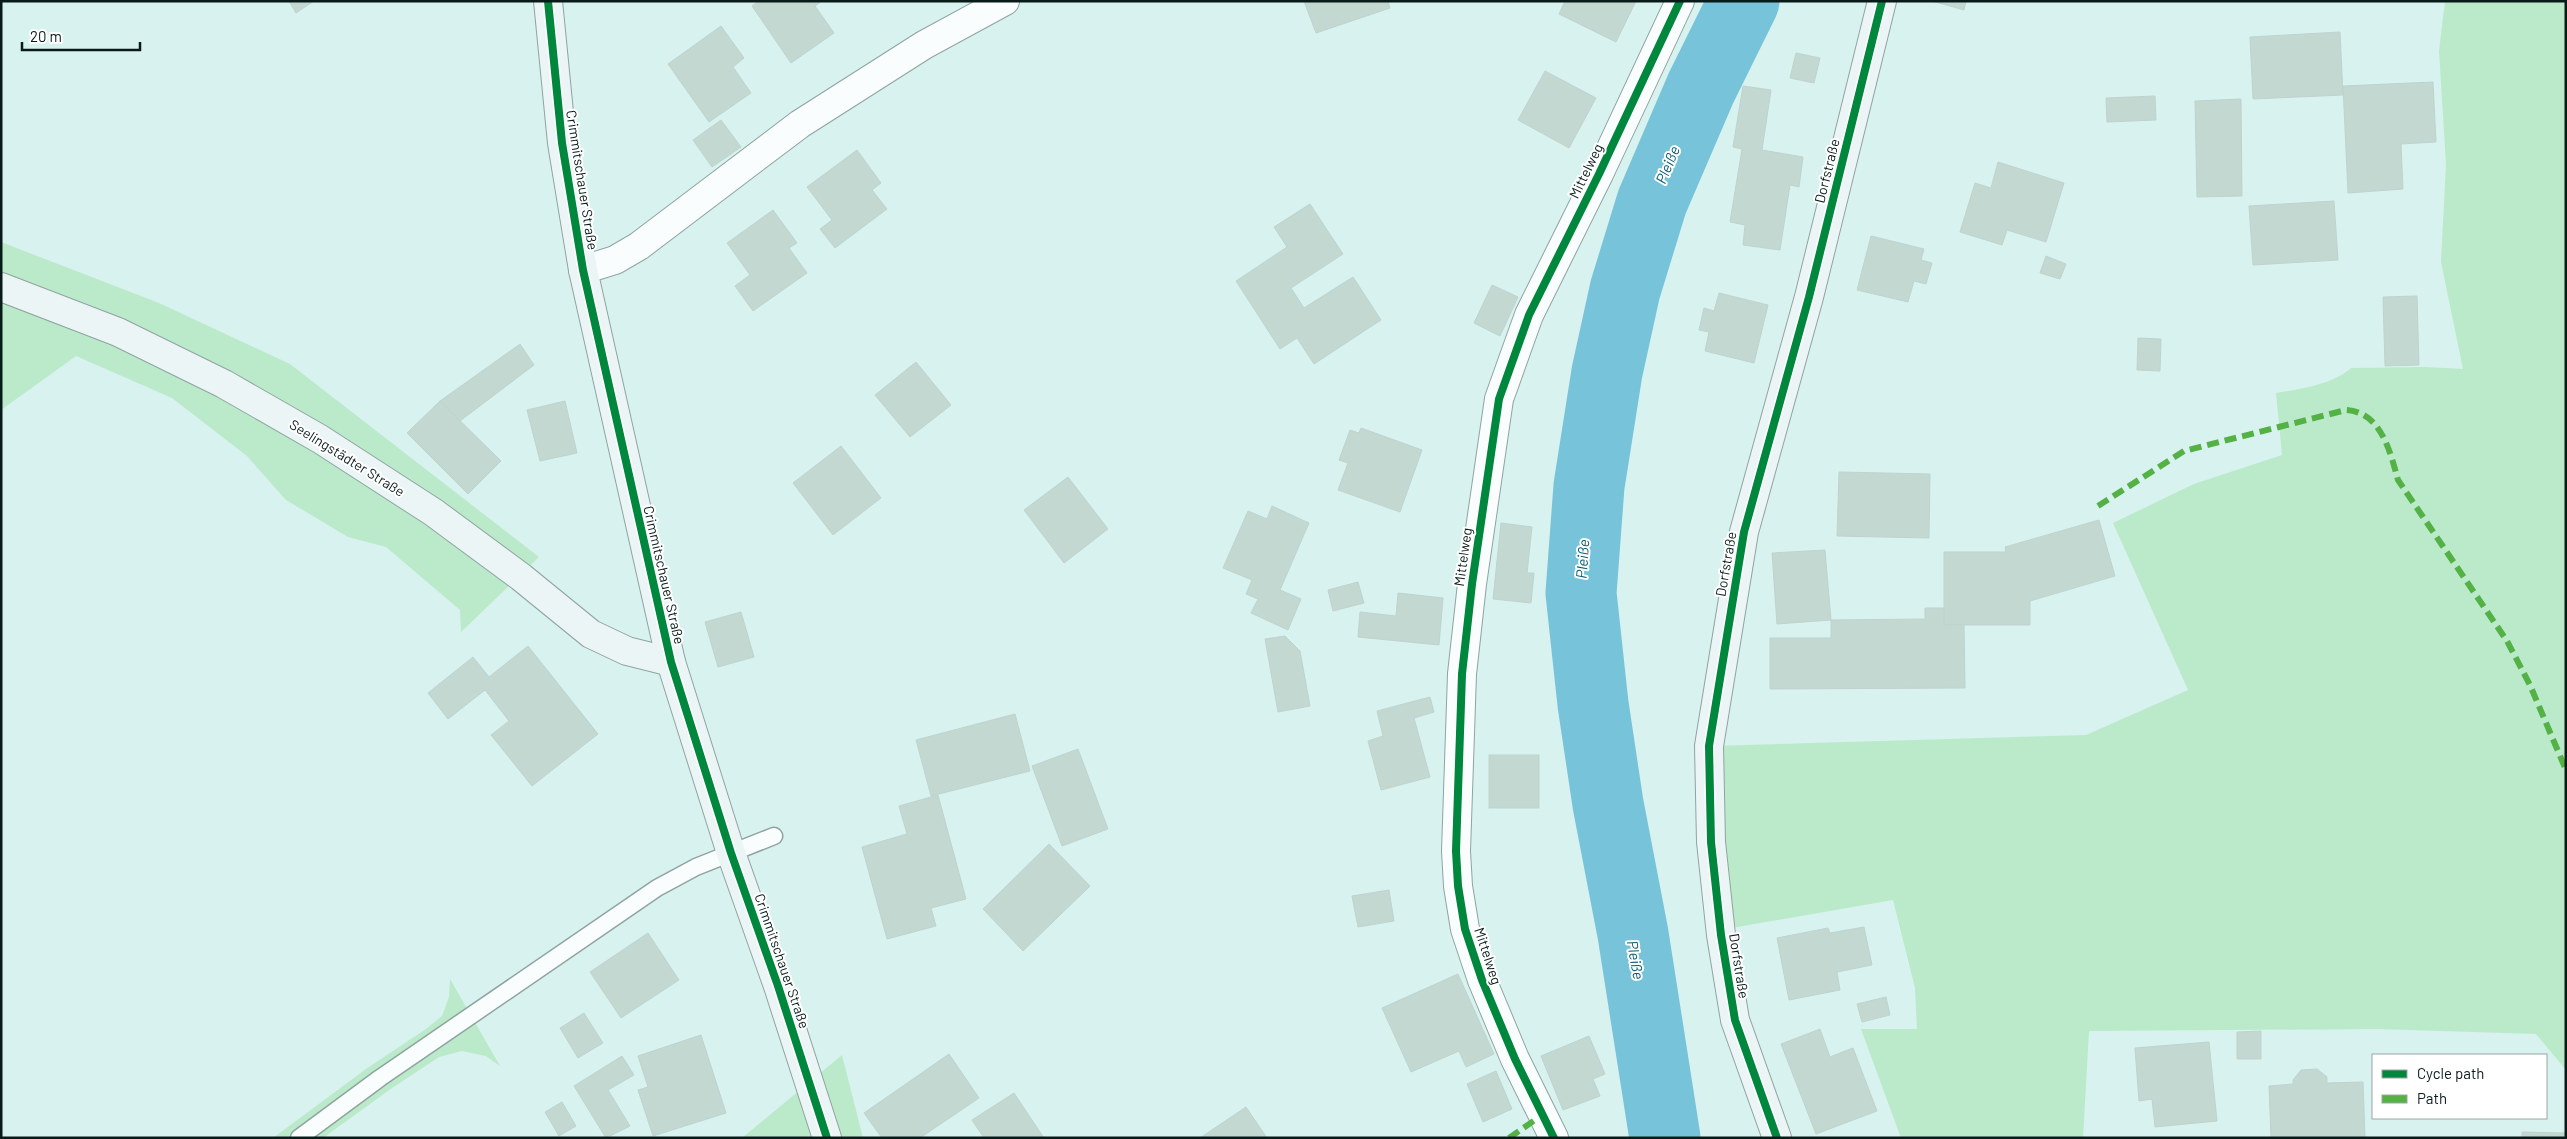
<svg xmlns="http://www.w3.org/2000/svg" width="2567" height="1139" viewBox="0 0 2567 1139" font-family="Barlow,sans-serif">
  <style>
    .green { fill: #baeaca }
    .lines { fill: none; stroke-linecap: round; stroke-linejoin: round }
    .river { stroke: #77c3da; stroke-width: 71 }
    .building { fill: #c4d8d2; stroke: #bfd3ce }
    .lane-casing { stroke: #8fa4a1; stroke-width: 19 }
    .street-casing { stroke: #8fa4a1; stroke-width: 30 }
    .secondary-casing { stroke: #8fa4a1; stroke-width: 30 }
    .lane { stroke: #f9fdfd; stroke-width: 16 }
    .street { stroke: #f9fdfd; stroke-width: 28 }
    .secondary { stroke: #ecf5f6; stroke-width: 28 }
    .quiet { stroke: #54b145; stroke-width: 6; stroke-dasharray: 12 6; stroke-linecap: butt }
    .cycleway-casing { stroke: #fff; stroke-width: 11 }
    .cycleway { stroke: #00873e; stroke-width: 8 }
    .labels { text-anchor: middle; stroke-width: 4; stroke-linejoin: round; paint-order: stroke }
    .street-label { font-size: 14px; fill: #081b19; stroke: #fff }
    .water-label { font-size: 15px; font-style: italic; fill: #085b73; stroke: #fff }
  </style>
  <rect width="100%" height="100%" fill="#d8f2ef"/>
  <g class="green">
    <path d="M2445,1H2566V1070L2536,1034L2378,1029L2089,1031L2083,1138H1901L1861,1029H1917L1915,988L1893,900L1726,929L1714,746L2086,735L2188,690L2113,523L2194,484L2282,455L2276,393C2300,389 2332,385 2351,368L2426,367L2463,369L2441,262L2446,164L2439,51Z"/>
    <polygon points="1,242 159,303 290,364 539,557 461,632 460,610 386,547 348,537 286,500 247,456 172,398 76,356 1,410"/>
    <polygon points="450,979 500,1066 486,1056 462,1051 439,1057 392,1088 323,1138 273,1138 366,1069 426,1029 442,1016 449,997"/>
    <polygon points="842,1055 863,1138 742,1138"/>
  </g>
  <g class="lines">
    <polyline class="river" points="1665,1138 1633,934 1608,804 1593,704 1581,593 1589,486 1607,372 1625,290 1652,202 1701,88 1744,1"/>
  </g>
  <g class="building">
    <polygon points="289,1 314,1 296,13"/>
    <polygon points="759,1 822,1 815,6 834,33 791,63 752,6"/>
    <polygon points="1304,1 1388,1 1390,8 1316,33"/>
    <polygon points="1565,1 1636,1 1616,42 1559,14"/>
    <polygon points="1932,1 1966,1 1964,10"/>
    <polygon points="721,26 744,58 733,67 751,93 709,122 668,64"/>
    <polygon points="2340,32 2343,95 2253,99 2250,37"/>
    <polygon points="1796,53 1820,58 1814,83 1790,78"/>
    <polygon points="1545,71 1596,98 1569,148 1518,120"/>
    <polygon points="2433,82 2436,142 2401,144 2403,189 2348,193 2343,86"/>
    <polygon points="1743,86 1771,90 1762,150 1803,157 1799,187 1790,185 1780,250 1743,245 1745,225 1730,222 1742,149 1733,147"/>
    <polygon points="2155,96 2156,120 2107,122 2106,98"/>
    <polygon points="2241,99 2242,196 2197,197 2195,101"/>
    <polygon points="721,120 741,147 712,167 693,140"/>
    <polygon points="857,150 881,183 872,190 887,209 835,248 820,229 832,220 807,187"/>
    <polygon points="1998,162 2064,183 2046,242 2007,230 2002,245 1960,232 1975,183 1991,188"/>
    <polygon points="2334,201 2338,260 2253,265 2249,206"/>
    <polygon points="1310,204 1343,254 1291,288 1304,308 1353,277 1381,320 1314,364 1297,338 1280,349 1236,281 1287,247 1274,227"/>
    <polygon points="773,210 797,243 789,248 807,273 753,311 735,286 750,275 727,243"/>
    <polygon points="1871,236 1924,249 1921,260 1932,263 1926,284 1914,281 1908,302 1857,290"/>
    <polygon points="2046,256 2066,264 2060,279 2040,273"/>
    <polygon points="1492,285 1518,297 1500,336 1474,323"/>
    <polygon points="1719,293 1768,305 1754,363 1705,351 1709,332 1699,330 1704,308 1714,311"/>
    <polygon points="2417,296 2419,365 2385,366 2383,297"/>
    <polygon points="2138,338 2161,339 2160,371 2137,370"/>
    <polygon points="520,344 534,365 460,421 440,401"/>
    <polygon points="916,362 951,405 910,437 875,395"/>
    <polygon points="440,401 501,461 468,494 407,433"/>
    <polygon points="565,401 577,453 540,461 527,410"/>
    <polygon points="1361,428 1422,450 1400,512 1338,490 1348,463 1339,460 1350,430 1359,433"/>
    <polygon points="841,446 881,498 833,535 793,483"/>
    <polygon points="1839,472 1930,474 1929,538 1837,536"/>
    <polygon points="1068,477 1108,529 1064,563 1024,510"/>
    <polygon points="1272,506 1309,523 1280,590 1301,599 1288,630 1251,613 1258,599 1246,594 1252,580 1223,568 1248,511 1267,519"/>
    <polygon points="2099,520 2115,576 2030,601 2030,625 1944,625 1944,552 2006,552 2005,547"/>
    <polygon points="1501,523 1532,527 1527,573 1534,573 1531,603 1493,599"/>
    <polygon points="1825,550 1831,620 1777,624 1772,553"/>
    <polygon points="1358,582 1364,603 1333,611 1328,590"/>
    <polygon points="1398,593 1443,598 1439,645 1358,637 1360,612 1396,616"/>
    <polygon points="1925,608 1944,608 1944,625 1964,625 1965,688 1770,689 1770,638 1831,638 1831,620 1925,619"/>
    <polygon points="741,612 754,657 718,667 705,622"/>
    <polygon points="1285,636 1300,651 1310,706 1278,712 1265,639"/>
    <polygon points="528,646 598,734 532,786 491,735 509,721 485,690 448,719 428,693 473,657 489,677"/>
    <polygon points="1430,697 1434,712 1414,718 1430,777 1381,790 1368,741 1383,736 1377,711"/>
    <polygon points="1015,714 1030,771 931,796 916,740"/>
    <polygon points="1078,749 1108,829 1062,846 1032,766"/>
    <rect x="1489" y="755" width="50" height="53"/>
    <polygon points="938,795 966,899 931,908 936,926 887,939 862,847 907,834 899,806"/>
    <polygon points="1049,844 1090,886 1023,951 983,909"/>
    <polygon points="1389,890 1394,921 1358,927 1352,896"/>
    <polygon points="1864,927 1872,965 1837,972 1840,990 1789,1000 1777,938 1828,928 1830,933"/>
    <polygon points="648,933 679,980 621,1018 590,972"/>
    <polygon points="1458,974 1494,1054 1466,1067 1459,1051 1411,1072 1382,1008"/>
    <polygon points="1886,997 1890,1015 1862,1022 1857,1004"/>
    <polygon points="584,1013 603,1043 578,1058 560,1028"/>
    <polygon points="1820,1029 1830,1057 1853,1048 1877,1111 1816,1134 1781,1044"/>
    <polygon points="2261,1031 2261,1059 2237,1059 2237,1032"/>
    <polygon points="701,1035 726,1113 653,1136 638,1090 648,1087 638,1056"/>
    <polygon points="1589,1036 1605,1074 1593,1079 1600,1096 1563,1110 1541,1056"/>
    <polygon points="2209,1042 2217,1121 2155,1127 2152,1099 2139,1101 2135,1048"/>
    <polygon points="949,1054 979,1098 920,1138 882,1138 864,1113"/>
    <polygon points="622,1056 634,1075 608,1090 630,1126 606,1138 574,1086"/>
    <polygon points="2317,1069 2327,1077 2327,1083 2363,1082 2365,1138 2271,1138 2269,1086 2293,1084 2293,1080 2301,1070"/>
    <polygon points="1496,1071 1512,1109 1483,1122 1467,1084"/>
    <polygon points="1014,1093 1044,1138 984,1138 972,1120"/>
    <polygon points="562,1102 576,1126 559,1136 545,1112"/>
    <polygon points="1246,1107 1267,1138 1200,1138"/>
    <polygon points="2522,1132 2566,1133 2566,1138 2522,1138"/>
  </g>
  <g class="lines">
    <g class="lane-casing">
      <polyline id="lane" points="299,1138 380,1078 657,888 696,867 774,836"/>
    </g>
    <g class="street-casing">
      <g id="street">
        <polyline points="583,270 615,260 639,246 800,124 924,45 1005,1"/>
        <polyline points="1554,1138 1515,1059 1482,980 1465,929 1458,886 1456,851 1462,674 1472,584 1499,399 1529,315 1599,174 1680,1"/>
      </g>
    </g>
    <g class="secondary-casing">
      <g id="secondary">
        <polyline points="548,1 562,143 583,270 671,662 731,853 778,986 827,1138"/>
        <polyline points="1,287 118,332 224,384 320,439 433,512 521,577 591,634 627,651 671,662"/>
        <polyline points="1777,1138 1735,1020 1721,935 1711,842 1709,746 1744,532 1809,297 1882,1"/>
      </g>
    </g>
    <use href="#lane" class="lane"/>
    <use href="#street" class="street"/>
    <use href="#secondary" class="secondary"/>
    <g class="quiet">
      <path d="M2098,506L2184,451L2346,410C2381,412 2390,451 2398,480L2507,641L2530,685L2566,770"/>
      <polyline points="1509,1138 1542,1115"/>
    </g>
    <g class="cycleway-casing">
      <g id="cycleway">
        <polyline points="548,1 562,143 583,270 671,662 731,853 778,986 827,1138"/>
        <polyline points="1554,1138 1515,1059 1482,980 1465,929 1458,886 1456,851 1462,674 1472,584 1499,399 1529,315 1599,174 1680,1"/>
        <polyline points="1777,1138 1735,1020 1721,935 1711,842 1709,746 1744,532 1809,297 1882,1"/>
      </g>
    </g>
    <use href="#cycleway" class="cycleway"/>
  </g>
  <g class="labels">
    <g class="street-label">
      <text transform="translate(1586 171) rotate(-64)" y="5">Mittelweg</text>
      <text transform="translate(1827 171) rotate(-76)" y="5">Dorfstraße</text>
      <text transform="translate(582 180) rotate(81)" y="5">Crimmitschauer Straße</text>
      <text transform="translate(347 458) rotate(32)" y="5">Seelingstädter Straße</text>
      <text transform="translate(1463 557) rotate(-82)" y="5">Mittelweg</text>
      <text transform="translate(1726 564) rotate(-80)" y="5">Dorfstraße</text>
      <text transform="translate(664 575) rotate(77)" y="5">Crimmitschauer Straße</text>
      <text transform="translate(1488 956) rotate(72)" y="5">Mittelweg</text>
      <text transform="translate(782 961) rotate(71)" y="5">Crimmitschauer Straße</text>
      <text transform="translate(1739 966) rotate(81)" y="5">Dorfstraße</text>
    </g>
    <g class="water-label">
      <text transform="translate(1668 165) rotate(-67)" y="5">Pleiße</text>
      <text transform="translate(1583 559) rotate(-86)" y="5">Pleiße</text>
      <text transform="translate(1635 960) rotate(80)" y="5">Pleiße</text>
    </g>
  </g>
  <rect width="2567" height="1139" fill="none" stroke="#081b19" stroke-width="5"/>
  <rect x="2372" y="1054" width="175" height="65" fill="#ffffff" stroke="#9ca4a3"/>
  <rect x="2382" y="1070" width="25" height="8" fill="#00873e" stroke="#9ca4a3"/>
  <text x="2417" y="1079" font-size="15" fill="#081b19">Cycle path</text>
  <rect x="2382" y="1095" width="25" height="8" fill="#54b145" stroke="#9ca4a3"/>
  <text x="2417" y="1104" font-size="15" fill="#081b19">Path</text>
  <path d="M22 42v8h118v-8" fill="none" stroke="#081b19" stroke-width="2.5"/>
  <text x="30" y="42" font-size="15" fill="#081b19" stroke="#ffffff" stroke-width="4" paint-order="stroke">20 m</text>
</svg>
